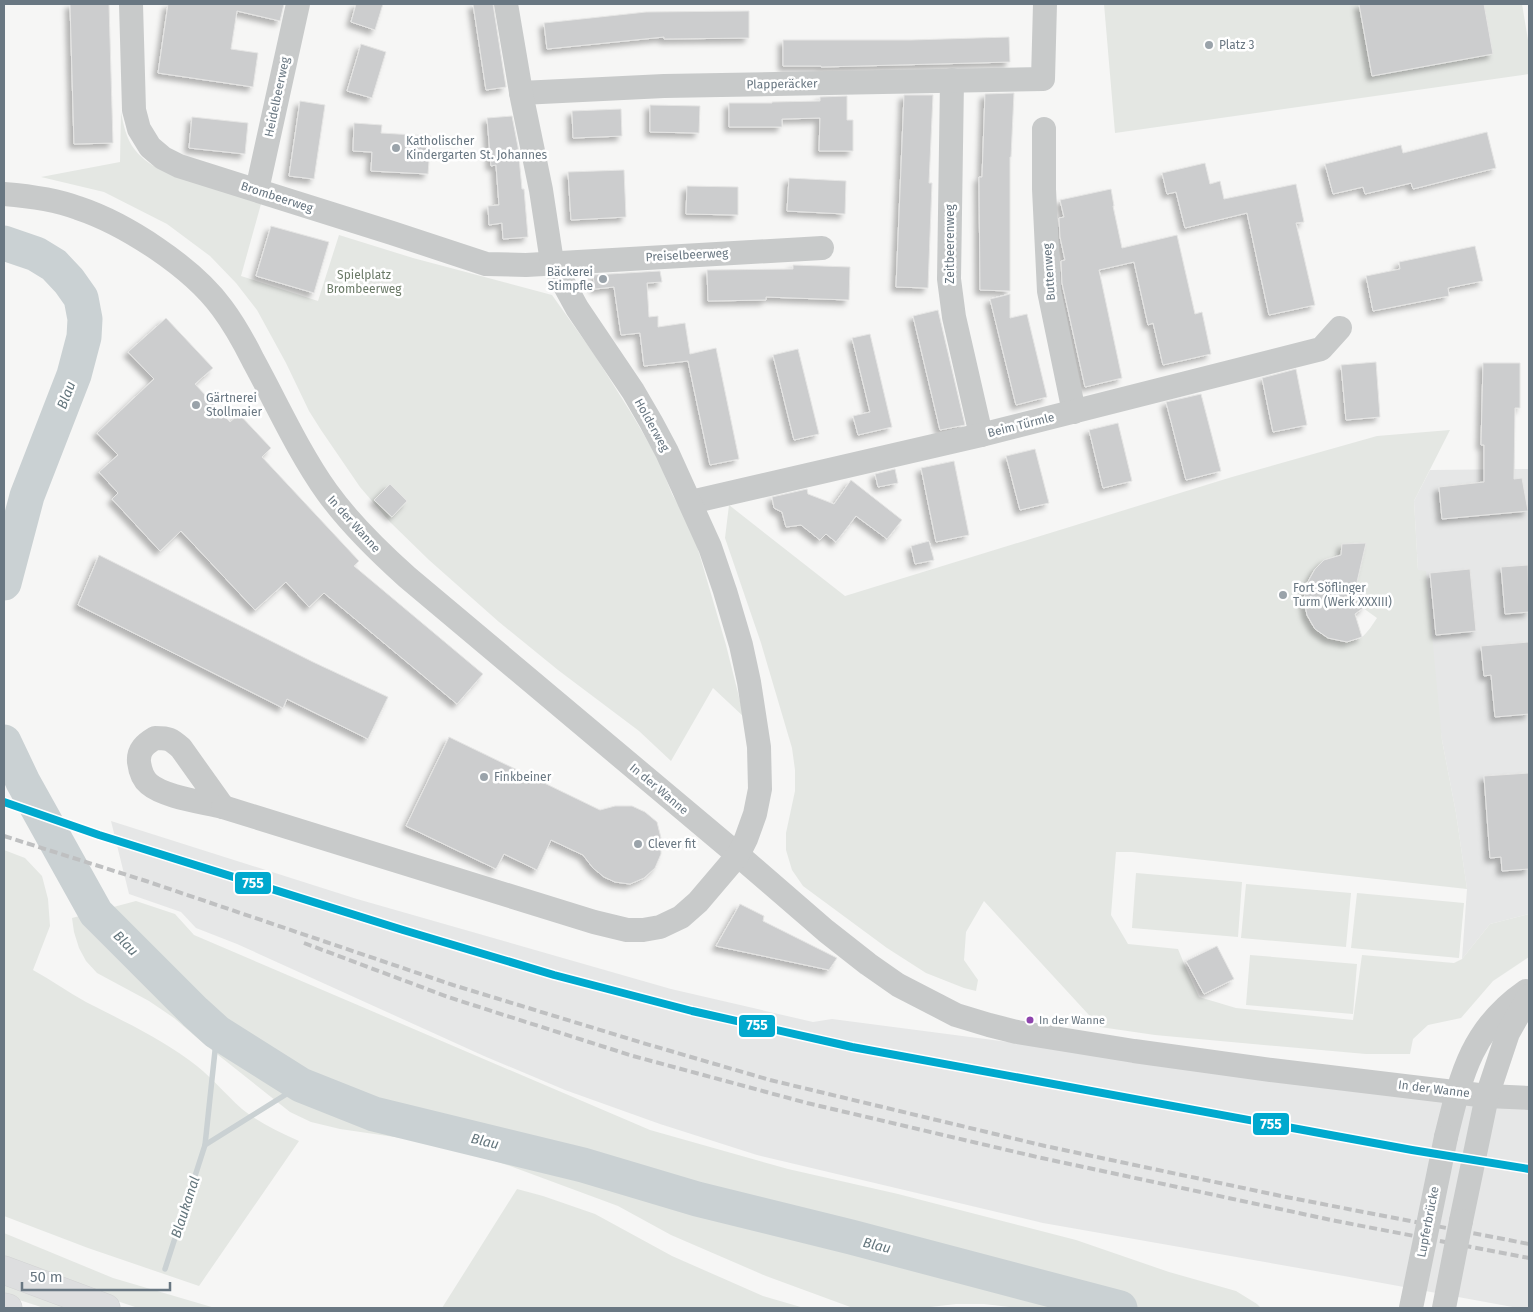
<svg xmlns="http://www.w3.org/2000/svg" width="1533" height="1312" viewBox="0 0 1533 1312" font-family="'Fira Sans',sans-serif">
  <style>
    .built { fill: #e6e7e7 }
    .green { fill: #e4e7e3; fill-rule: evenodd }
    .lines { fill: none; stroke-linecap: round; stroke-linejoin: round }
    .stream { stroke: #cad1d3; stroke-width: 5.5 }
    .river { stroke: #cad1d3; stroke-width: 35 }
    .building { fill: #cccdce; stroke: #e5e5e4; filter: url(#shadow) }
    .major-casing { stroke: #d2d3d3; stroke-width: 29 }
    .minor { stroke: #c8caca; stroke-width: 24 }
    .major { stroke: #dddedf; stroke-width: 28 }
    .rail { stroke: #bfc0c1; stroke-width: 4; stroke-dasharray: 8 4; stroke-linecap: butt }
    .minor-bridge { stroke: #c8caca; stroke-width: 24 }
    .rail-1-casing { stroke: #fff; stroke-width: 11 }
    .rail-1 { stroke: #00a9ce; stroke-width: 8 }
    .poi-dot { fill: #9aa3aa; stroke: #fff; stroke-width: 2 }
    .bus-dot { fill: #8e44ad; stroke: #fff; stroke-width: 2 }
    .labels { text-anchor: middle; stroke-width: 5; stroke-linejoin: round; paint-order: stroke }
    .bus-label { font-size: 11px; fill: #697782; stroke: #fff; text-anchor: start }
    .poi-label { font-size: 12px; fill: #697782; stroke: #fff; text-anchor: start }
    .street-label { font-size: 12px; fill: #697782; stroke: #fff }
    .park-label { font-size: 12px; fill: #6b7a67; stroke: #fff }
    .water-label { font-size: 14px; font-style: italic; fill: #65777e; stroke: #fff }
    .line-badge { stroke: #fff; stroke-width: 2 }
    .badge-label { font-size: 14px; text-anchor: middle; font-weight: bold; fill: #fff }
  </style>
  <defs>
    <filter id="shadow"><feDropShadow dx="-4.5" dy="4.5" stdDeviation="2.5" flood-color="#0004"/></filter>
  </defs>
  <rect width="100%" height="100%" fill="#f6f6f5"/>
  <g class="built">
    <polygon points="1529,469 1529,914 1490,924 1462,959 1467,889 1456,813 1442,740 1418,570 1414,501 1430,470"/>
    <polygon points="111,821 357,899 671,989 813,1022 832,1019 1529,1110 1529,1308 1518,1308 1344,1276 1043,1223 757,1155 660,1124 565,1090 484,1056 237,944 196,928 181,912 129,894"/>
  </g>
  <g class="green">
    <polygon points="1104,4 1522,4 1529,46 1529,74 1115,133"/>
    <path d="M121,112C126,140 132,153 157,168L261,204L241,276L318,301L339,235L413,258L552,295L594,354L633,416L658,459L672,494L692,529L726,645L744,717L713,688L671,761L639,731L558,670L499,622L429,560L390,522L360,487L321,430L309,411L286,363L257,310L236,283L210,256L167,224L104,192L41,177L120,162Z"/>
    <path d="M1450,430L1414,501L1418,570L1426,571L1442,740L1456,813L1467,889L1132,852H1116L1111,915L1128,944L1178,949L1185,966L1199,997L1236,1008L1353,1020L1362,955L1454,963L1462,959L1490,924L1529,914V957L1493,981L1461,1018L1428,1025L1413,1039L1410,1054H1366L1276,1046L1155,1035L1100,1027L984,901L966,932L964,960L978,980L976,991L964,988L926,973L887,948L803,886L792,870L786,850V833L795,791V770L792,748L761,643L725,538L729,505L845,596L1232,477L1377,436ZM1365,543L1357,582L1365,590L1366,600L1363,608L1377,618C1373,624 1368,632 1362,637C1357,641 1347,642 1340,641C1331,639 1323,637 1316,630C1296,612 1303,576 1323,561C1327,558 1335,557 1341,555L1342,544Z"/>
    <path d="M4,850L25,858L42,876L48,899L50,926L33,970C51,980 68,992 86,1002C121,1020 156,1036 189,1060C209,1074 224,1093 242,1109C259,1123 279,1132 299,1141L199,1286L88,1248L4,1216Z"/>
    <polygon points="1136,873 1242,882 1238,937 1132,928"/>
    <polygon points="1246,884 1351,893 1346,947 1241,938"/>
    <polygon points="1357,893 1464,903 1459,958 1351,948"/>
    <polygon points="136,901 175,914 194,935 650,1130 788,1169 898,1194 1076,1240 1169,1272 1236,1291 1257,1304 1261,1308 1018,1308 984,1304 956,1304 922,1308 853,1308 766,1276 671,1235 618,1206 507,1165 464,1151 415,1140 340,1129 311,1122 290,1112 203,1043 174,1018 149,1001 97,973 86,961 79,948 74,932 72,918"/>
    <polygon points="1250,955 1357,964 1353,1014 1246,1005"/>
    <polygon points="517,1189 543,1196 595,1214 672,1256 763,1296 804,1308 442,1308"/>
    <polygon points="4,1233 113,1278 215,1308 138,1308 39,1275 4,1261"/>
    <polygon points="4,1282 74,1308 44,1308 4,1295"/>
  </g>
  <g class="lines">
    <g class="stream">
      <polyline points="205,1145 217,1032"/>
      <polyline points="165,1269 205,1145 301,1085"/>
    </g>
    <g class="river">
      <polyline points="4,243 36,254 54,265 69,281 81,298 85,319 84,337 74,375 27,496 4,583"/>
      <polyline points="4,742 23,782 96,913 195,1012 217,1032 301,1085 374,1114 583,1165 697,1199 851,1237 1120,1308"/>
    </g>
  </g>
  <g class="building">
    <polygon points="70,4 109,4 113,143 74,144"/>
    <polygon points="168,4 284,4 280,21 237,11 231,49 258,53 253,87 158,73"/>
    <polygon points="356,4 383,4 375,30 351,22"/>
    <polygon points="473,4 493,4 506,87 486,90"/>
    <polygon points="1359,4 1484,4 1493,54 1372,76"/>
    <polygon points="749,11 749,38 664,39 664,37 547,49 544,23 646,12"/>
    <polygon points="1009,37 1010,62 821,67 821,66 783,66 783,40 911,40"/>
    <polygon points="361,44 386,52 372,98 347,91"/>
    <polygon points="1014,93 1011,157 1010,157 1010,291 980,290 979,177 982,177 985,94"/>
    <polygon points="904,95 933,95 929,183 932,183 928,288 896,287"/>
    <polygon points="847,96 847,120 853,120 853,151 819,151 820,118 782,119 782,127 729,127 729,103 772,103 772,102 820,101 820,97"/>
    <polygon points="300,101 325,105 314,179 289,176"/>
    <polygon points="650,105 700,106 699,133 650,132"/>
    <polygon points="621,109 622,136 573,138 572,111"/>
    <polygon points="512,116 518,147 522,189 524,189 528,237 503,239 502,223 489,225 488,206 499,205 496,165 491,166 487,118"/>
    <polygon points="192,117 248,123 245,154 189,148"/>
    <polygon points="354,123 382,125 381,133 431,136 428,174 371,171 372,152 353,151"/>
    <polygon points="1487,132 1496,168 1413,189 1411,183 1365,194 1363,187 1333,194 1325,164 1401,145 1403,153"/>
    <polygon points="1205,163 1210,184 1220,181 1224,199 1296,184 1304,222 1296,223 1315,305 1269,315 1247,213 1185,228 1176,192 1167,194 1162,173"/>
    <polygon points="624,170 626,217 571,220 568,172"/>
    <polygon points="789,178 846,181 845,214 787,211"/>
    <polygon points="687,186 738,187 738,215 686,214"/>
    <polygon points="1111,189 1114,206 1113,206 1122,248 1177,235 1195,314 1202,312 1211,354 1163,365 1153,323 1148,325 1134,262 1099,270 1122,378 1085,387 1062,283 1061,261 1065,260 1060,237 1059,218 1064,217 1060,200"/>
    <polygon points="271,226 329,242 314,293 256,276"/>
    <polygon points="1475,246 1483,281 1448,288 1449,296 1373,311 1366,276 1400,269 1399,262"/>
    <polygon points="793,265 850,267 849,300 766,297 766,300 708,301 707,270 793,269"/>
    <polygon points="660,271 662,282 647,283 649,317 658,316 658,327 685,323 690,354 716,348 739,459 710,465 688,361 644,366 640,333 621,335 614,287 595,289 593,275"/>
    <polygon points="1010,294 1010,318 1027,314 1047,397 1016,405 990,299"/>
    <polygon points="938,310 965,425 940,430 913,316"/>
    <polygon points="166,318 213,368 195,384 230,422 239,414 271,448 262,457 359,561 354,566 483,674 457,704 324,593 309,607 286,582 255,610 181,531 160,551 112,499 118,493 99,472 118,455 97,433 154,379 128,352"/>
    <polygon points="870,334 892,427 858,435 853,416 870,412 852,338"/>
    <polygon points="798,349 819,434 794,440 773,355"/>
    <polygon points="1376,362 1380,417 1346,420 1341,365"/>
    <polygon points="1483,363 1520,363 1520,408 1515,408 1514,479 1522,478 1528,511 1442,519 1439,487 1484,482 1484,445 1481,445"/>
    <polygon points="1296,369 1307,425 1273,432 1262,378"/>
    <polygon points="1201,394 1221,471 1186,480 1166,402"/>
    <polygon points="1118,423 1132,481 1103,488 1089,430"/>
    <polygon points="1035,449 1049,503 1020,510 1006,456"/>
    <polygon points="954,461 969,535 936,542 921,468"/>
    <polygon points="895,469 898,483 878,487 875,474"/>
    <polygon points="851,480 902,520 887,539 856,516 836,542 826,534 820,540 801,525 786,527 782,512 774,508 772,497 807,489 808,494 834,504"/>
    <polygon points="390,484 407,501 392,517 374,500"/>
    <polygon points="929,541 934,560 915,564 911,546"/>
    <polygon points="1366,543 1357,582 1365,590 1366,600 1363,608 1355,614 1362,637 1347,642 1328,638 1315,629 1307,615 1304,600 1306,585 1315,569 1324,560 1341,555 1342,544"/>
    <polygon points="99,555 313,662 388,697 368,739 287,699 283,708 78,605"/>
    <polygon points="1528,565 1529,612 1505,614 1501,567"/>
    <polygon points="1470,569 1476,631 1436,635 1430,573"/>
    <polygon points="1529,642 1529,714 1495,717 1491,675 1484,676 1481,646"/>
    <polygon points="449,737 600,810 615,806 632,806 645,812 657,822 661,838 661,854 655,868 644,878 630,884 615,882 604,877 593,868 583,855 551,840 537,870 504,854 496,869 406,826"/>
    <polygon points="1529,773 1529,869 1502,871 1501,857 1490,858 1484,776"/>
    <polygon points="740,904 764,916 763,921 837,958 829,970 716,946"/>
    <polygon points="1217,946 1234,979 1204,994 1186,961"/>
  </g>
  <g class="lines">
    <g class="major-casing">
      <g id="major">
        <polyline points="4,1270 106,1308"/>
        <polyline points="4,1307 8,1308"/>
      </g>
    </g>
    <g class="minor">
      <polyline points="131,4 134,110 139,129 150,147 163,158 179,166 392,233 486,264 526,265 822,248"/>
      <polyline points="952,80 949,279 954,317 981,435"/>
      <polyline points="521,93 664,86 1043,79 1045,4"/>
      <polyline points="1044,129 1044,189 1049,291 1074,412"/>
      <polyline points="257,190 298,4"/>
      <path d="M4,194C29,196 54,199 78,208C126,224 192,267 222,308C234,324 244,342 253,360C277,404 298,451 327,492C350,524 378,551 407,577L738,855L826,931L868,964L898,985L956,1015L989,1025L1017,1032L1134,1051L1271,1070L1487,1096L1529,1098"/>
      <polyline points="691,502 981,435 1321,349 1340,328"/>
      <path d="M155,738C169,738 171,739 181,748L223,807C203,802 164,797 149,784C143,779 140,770 139,762C138,750 145,744 155,738Z"/>
      <polyline points="223,807 594,922 627,930 643,930 660,927 681,917 698,902 738,855 746,839 755,814 760,789 759,747 749,682 741,645 725,591 710,547 667,452 651,422 633,391 577,308 552,262 541,190 522,98 506,4"/>
      <path d="M1446,1137C1461,1076 1471,1029 1526,991"/>
      <polyline points="1461,1221 1487,1096 1508,1033 1529,996"/>
    </g>
    <use href="#major" class="major"/>
    <g class="rail">
      <polyline points="4,836 146,881 453,985 643,1043 770,1080 1045,1146 1281,1196 1529,1244"/>
      <polyline points="304,943 448,997 504,1015 633,1056 807,1103 1037,1157 1336,1221 1529,1258"/>
    </g>
    <g class="minor-bridge">
      <polyline points="1411,1308 1446,1137"/>
      <polyline points="1444,1308 1461,1221"/>
    </g>
    <g class="rail-1-casing">
      <polyline id="rail-1" points="4,802 99,835 403,930 554,975 692,1011 852,1047 1412,1150 1529,1169"/>
    </g>
    <use href="#rail-1" class="rail-1"/>
  </g>
  <g class="poi-dot">
    <circle cx="1209" cy="45" r="5"/>
    <circle cx="396" cy="148" r="5"/>
    <circle cx="603" cy="279" r="5"/>
    <circle cx="196" cy="405" r="5"/>
    <circle cx="1283" cy="595" r="5"/>
    <circle cx="484" cy="777" r="5"/>
    <circle cx="638" cy="844" r="5"/>
  </g>
  <circle class="bus-dot" cx="1030" cy="1020" r="4.5"/>
  <g class="labels">
    <g class="bus-label">
      <text x="1039" y="1024">In der Wanne</text>
    </g>
    <g class="poi-label">
      <text x="1219" y="49">Platz 3</text>
      <text x="406" y="145">Katholischer<tspan x="406" dy="14">Kindergarten St. Johannes</tspan></text>
      <text x="593" y="276" text-anchor="end">Bäckerei<tspan x="593" dy="14">Stimpfle</tspan></text>
      <text x="206" y="402">Gärtnerei<tspan x="206" dy="14">Stollmaier</tspan></text>
      <text x="1293" y="592">Fort Söflinger<tspan x="1293" dy="14">Turm (Werk XXXIII)</tspan></text>
      <text x="494" y="781">Finkbeiner</text>
      <text x="648" y="848">Clever fit</text>
    </g>
    <g class="street-label">
      <text transform="translate(782 84) rotate(-1)" y="4">Plapperäcker</text>
      <text transform="translate(277 97) rotate(-78)" y="4">Heidelbeerweg</text>
      <text transform="translate(277 197) rotate(18)" y="4">Brombeerweg</text>
      <text transform="translate(950 244) rotate(-90)" y="4">Zeitbeerenweg</text>
      <text transform="translate(687 255) rotate(-3)" y="4">Preiselbeerweg</text>
      <text transform="translate(1049 272) rotate(-94)" y="4">Buttenweg</text>
      <text transform="translate(652 425) rotate(61)" y="4">Holderweg</text>
      <text transform="translate(1021 425) rotate(-14)" y="4">Beim Türmle</text>
      <text transform="translate(354 524) rotate(48)" y="4">In der Wanne</text>
      <text transform="translate(659 789) rotate(40)" y="4">In der Wanne</text>
      <text transform="translate(1434 1089) rotate(7)" y="4">In der Wanne</text>
      <text transform="translate(1428 1222) rotate(-79)" y="4">Lupferbrücke</text>
    </g>
    <g class="park-label">
      <text x="364" y="279">Spielplatz<tspan x="364" dy="14">Brombeerweg</tspan></text>
    </g>
    <g class="water-label">
      <text transform="translate(66 395) rotate(-69)" y="5">Blau</text>
      <text transform="translate(126 943) rotate(45)" y="5">Blau</text>
      <text transform="translate(485 1141) rotate(14)" y="5">Blau</text>
      <text transform="translate(185 1207) rotate(-72)" y="5">Blaukanal</text>
      <text transform="translate(877 1245) rotate(14)" y="5">Blau</text>
    </g>
  </g>
  <g class="line-badge">
    <rect x="234" y="871" width="38" height="24" rx="5" fill="#00a9ce"/>
    <rect x="738" y="1014" width="38" height="24" rx="5" fill="#00a9ce"/>
    <rect x="1252" y="1112" width="38" height="24" rx="5" fill="#00a9ce"/>
  </g>
  <g class="badge-label">
    <text x="253" y="888">755</text>
    <text x="757" y="1030">755</text>
    <text x="1271" y="1129">755</text>
  </g>
  <rect width="1533" height="1312" fill="none" stroke="#697782" stroke-width="10"/>
  <path d="M22 1282v8h148v-8" fill="none" stroke="#697782" stroke-width="2.5"/>
  <text x="30" y="1282" font-size="15" fill="#697782" stroke="#ffffff" stroke-width="4" paint-order="stroke">50 m</text>
</svg>
